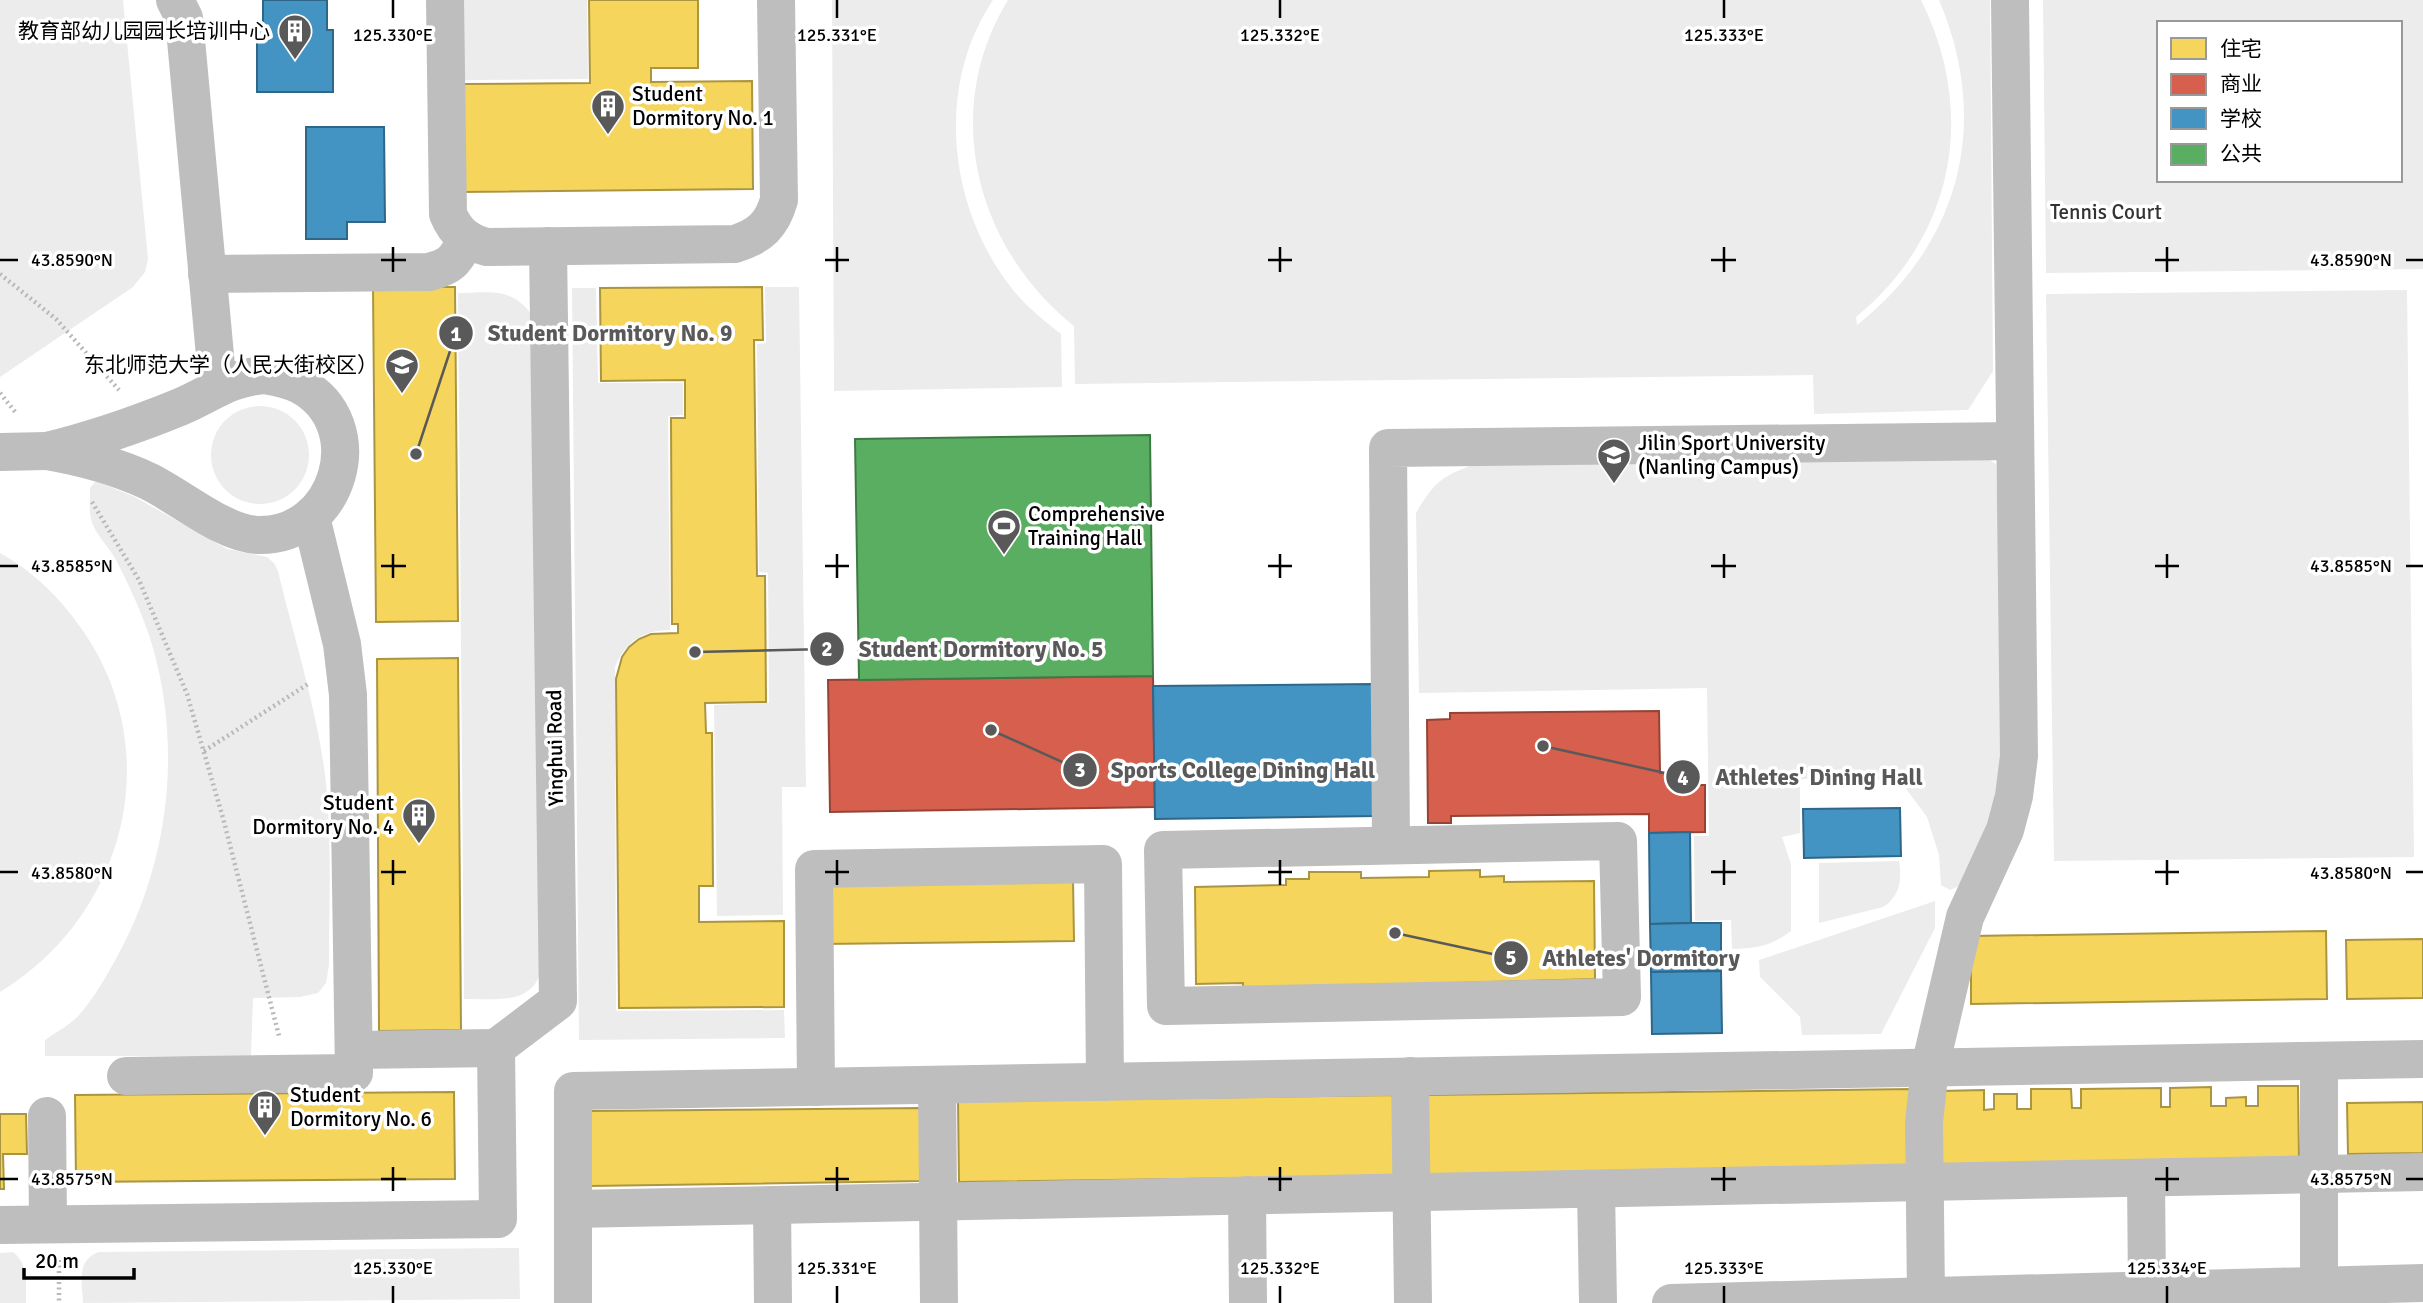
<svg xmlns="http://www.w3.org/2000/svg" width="2423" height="1303" viewBox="0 0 2423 1303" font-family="Signika,'Noto Sans SC',sans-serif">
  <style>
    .green { fill: #ececec; fill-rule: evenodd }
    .homes { fill: #f6d55c; stroke: #ac9540; stroke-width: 2 }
    .shops { fill: #d6604d; stroke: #964336; stroke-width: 2 }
    .schools { fill: #4393c3; stroke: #2f6788; stroke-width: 2 }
    .public { fill: #5aae61; stroke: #3f7a44; stroke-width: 2 }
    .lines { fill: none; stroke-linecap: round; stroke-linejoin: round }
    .path { stroke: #b9b9b9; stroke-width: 4.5; stroke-dasharray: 2 3.5; stroke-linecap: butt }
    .minor { stroke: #bebebe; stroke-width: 38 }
    .ticks { fill: none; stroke: #000; stroke-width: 2.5 }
    .labels { text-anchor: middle; stroke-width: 7; stroke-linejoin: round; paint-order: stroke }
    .poi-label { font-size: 21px; fill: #000; stroke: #fff; text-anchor: start }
    .park-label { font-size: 21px; fill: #333; stroke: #fff }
    .street-label { font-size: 21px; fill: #000; stroke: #fff }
    .ticks-label { font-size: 18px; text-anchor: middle; fill: #000; stroke: #fff; stroke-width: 7; stroke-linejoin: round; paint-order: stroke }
    .leader { fill: none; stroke: #595959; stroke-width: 2.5 }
    .callout-dot { fill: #595959; stroke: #fff; stroke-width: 2.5 }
    .mark-label { font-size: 21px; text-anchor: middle; font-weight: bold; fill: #fff }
    .callout-label { font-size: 23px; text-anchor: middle; font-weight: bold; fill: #595959; stroke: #fff; stroke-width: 7; stroke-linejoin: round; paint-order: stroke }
  </style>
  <rect width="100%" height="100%" fill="#fff"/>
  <g class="green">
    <polygon points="0,0 123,0 148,259 145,272 133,287 0,377"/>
    <polygon points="464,0 587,0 588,79 464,80"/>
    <path d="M832,0H993C936,85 948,202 1007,282C1022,303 1042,319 1061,334L1062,387L834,391Z"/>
    <path d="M1008,0H1921C1977,112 1955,236 1856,317L1857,325C1961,243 1991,122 1939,0H1990L1993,371L1968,410L1814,414L1813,375L1075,384L1074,326C976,248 940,111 1008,0Z"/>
    <path d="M2043,0H2423V269L2046,273ZM2159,23H2400V180H2159Z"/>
    <polygon points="765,287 799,287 806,787 782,787 783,915 717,916 714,705 769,703 768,573 759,572 757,344 766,343"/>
    <path d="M572,288H596L598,383H683V415L668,416L670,630C643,630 625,642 615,667L616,1011L784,1010L785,1038L579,1040Z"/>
    <polygon points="2407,290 2414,857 2054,861 2046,294"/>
    <path d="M458,293C488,293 511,286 531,314L540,974C529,1006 492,998 464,999Z"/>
    <circle cx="260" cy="455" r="49"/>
    <path d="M1988,459L1996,464L2004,720L1995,815L1964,884L1950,890L1941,885L1939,855L1927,817L1901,782L1880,780L1803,779L1800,785V833L1782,837L1791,864V931C1769,947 1758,948 1732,949L1731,920L1695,921L1694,836H1709L1707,688L1419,693L1416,513C1436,479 1444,475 1481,462Z"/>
    <path d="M96,481L135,497L227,549L267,557L274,563L278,571C294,638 319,716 326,784C332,844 329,905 329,965L326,983L318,993L300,997L253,998L251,1056H45V1040C56,1032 70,1025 79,1015C94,998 106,977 117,957C170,861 183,743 150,638C141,611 129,585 116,560C109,547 94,533 91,519C89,510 90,498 90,488Z"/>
    <path d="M0,553C33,571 60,598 81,628C168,750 126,916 0,992Z"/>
    <path d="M1899,861C1902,880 1900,896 1883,907L1819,923V863Z"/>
    <polygon points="1935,901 1935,928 1881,1034 1802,1035 1800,1017 1760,977 1759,960"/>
    <path d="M519,1248L520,1299L83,1303C82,1282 76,1260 99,1252Z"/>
    <path d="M13,1252C30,1266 25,1282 26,1303H0V1253Z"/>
  </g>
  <g class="homes">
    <polygon points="589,0 698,0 698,68 651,68 651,82 752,81 753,189 463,192 463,84 590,83"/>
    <polygon points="373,287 455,287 458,621 376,622"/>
    <polygon points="762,287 763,340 754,340 757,576 765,576 766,702 705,703 706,733 712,733 713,886 699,886 699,922 784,921 784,1007 619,1008 616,679 622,657 629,647 639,639 651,634 678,633 678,624 672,624 671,418 685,418 685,380 601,381 600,288"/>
    <polygon points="458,658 461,1030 379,1031 377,659"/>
    <polygon points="1480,870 1480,877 1504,876 1504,882 1594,881 1595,979 1243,989 1243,983 1196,984 1195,887 1286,885 1286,879 1309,879 1309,872 1361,872 1361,878 1429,877 1429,871"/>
    <polygon points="1073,879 1074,941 823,944 822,882"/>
    <polygon points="2326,931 2327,999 1971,1004 1971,936"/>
    <polygon points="2423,939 2423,998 2347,999 2346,940"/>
    <polygon points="2258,1086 2298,1086 2299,1162 1942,1166 1941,1091 1984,1090 1984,1110 1994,1109 1994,1094 2017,1094 2017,1109 2031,1109 2031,1089 2071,1089 2072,1108 2081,1108 2081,1089 2161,1088 2161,1107 2170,1107 2170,1088 2211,1087 2211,1106 2226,1106 2226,1098 2246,1097 2246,1106 2258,1106"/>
    <polygon points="1912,1089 1913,1169 1427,1175 1427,1095"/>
    <polygon points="454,1092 455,1179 76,1182 75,1095"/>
    <polygon points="1394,1095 1395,1176 959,1182 958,1101"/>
    <polygon points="2423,1102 2423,1153 2348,1154 2347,1103"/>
    <polygon points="921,1108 922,1181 590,1186 589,1111"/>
    <polygon points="0,1114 26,1114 27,1154 3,1154 4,1189 0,1189"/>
  </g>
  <g class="shops">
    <polygon points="1153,676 1155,807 830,812 828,680"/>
    <polygon points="1659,711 1660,773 1683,773 1683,785 1705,785 1705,832 1649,833 1649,814 1451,816 1451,823 1428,823 1427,720 1450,719 1450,713"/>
  </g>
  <g class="schools">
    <polygon points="263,0 327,0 327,30 333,30 333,92 257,92 257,30 263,30"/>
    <polygon points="306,127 384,127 385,222 347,222 347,239 306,239"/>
    <polygon points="1374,684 1376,816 1155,819 1153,686"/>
    <polygon points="1900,808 1901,856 1804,858 1803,809"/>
    <polygon points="1690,832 1691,923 1650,924 1649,833"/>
    <polygon points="1691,923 1721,923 1721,971 1651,972 1650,924"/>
    <polygon points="1721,971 1722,1033 1652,1034 1651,972"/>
  </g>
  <polygon class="public" points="1150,435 1153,676 859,680 855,439"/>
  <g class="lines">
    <g class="path">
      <polyline points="0,274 56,319 119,390"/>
      <polyline points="0,393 16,413"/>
      <polyline points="92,502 139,580 187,694 223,818 279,1036"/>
      <polyline points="204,751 308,684"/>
      <polyline points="59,1260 59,1303"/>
    </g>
    <g class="minor">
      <polyline points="175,0 184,18 218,388"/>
      <path d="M445,0L448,214C456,233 467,242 487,247L735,244C760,236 772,225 779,200L776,0"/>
      <path d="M207,274L429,272C453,266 455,260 467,239"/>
      <path d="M264,375C276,377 288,379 300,385C373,424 339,538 257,535C222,533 181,497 148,481C116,466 82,457 47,451C92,440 136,425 180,407C211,394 228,378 264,375Z"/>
      <polyline points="0,452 47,451"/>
      <polygon points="1618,841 1622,997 1166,1006 1163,850"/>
      <polyline points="1391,845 1388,448 2015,441"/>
      <polyline points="354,1050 496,1048"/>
      <polyline points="2319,1061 2319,1285"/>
      <polyline points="126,1076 354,1073 348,695 342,644 311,517"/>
      <polyline points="1410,1076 1413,1303"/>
      <polyline points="937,1085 939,1303"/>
      <polyline points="816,1087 814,869 1103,864 1105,1082"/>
      <polyline points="47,1116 48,1224"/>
      <polyline points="2146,1178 2147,1290"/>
      <polyline points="1596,1189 1598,1303"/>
      <polyline points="1247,1195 1248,1303"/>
      <polyline points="772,1205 773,1303"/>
      <polyline points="573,1209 2423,1172"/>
      <polyline points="0,1225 498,1219 496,1048 558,1001 548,246"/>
      <polyline points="1926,1296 1924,1122 1930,1067 1965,917 2005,830 2014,796 2019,756 2010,0"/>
      <polyline points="573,1303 573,1091 2423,1059"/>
      <polyline points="1671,1303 2423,1283"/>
    </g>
  </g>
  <path class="ticks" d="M393,0V18M837,0V18M1280,0V18M1724,0V18M393,247V272M837,247V272M1280,247V272M1724,247V272M2167,247V272M0,260H18M381,260H406M825,260H849M1268,260H1292M1711,260H1736M2155,260H2179M2406,260H2423M393,554V578M837,554V578M1280,554V578M1724,554V578M2167,554V578M0,566H18M381,566H406M825,566H849M1268,566H1292M1711,566H1736M2155,566H2179M2406,566H2423M393,860V885M837,860V885M1280,860V885M1724,860V885M2167,860V885M0,872H18M381,872H406M825,872H849M1268,872H1292M1711,872H1736M2155,872H2179M2406,872H2423M393,1167V1191M837,1167V1191M1280,1167V1191M1724,1167V1191M2167,1167V1191M0,1179H18M381,1179H406M825,1179H849M1268,1179H1292M1711,1179H1736M2155,1179H2179M2406,1179H2423M393,1286V1303M837,1286V1303M1280,1286V1303M1724,1286V1303M2167,1286V1303"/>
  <defs>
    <g id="building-pin" transform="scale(1.75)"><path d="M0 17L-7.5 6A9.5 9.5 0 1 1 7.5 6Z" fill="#595959" stroke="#fff"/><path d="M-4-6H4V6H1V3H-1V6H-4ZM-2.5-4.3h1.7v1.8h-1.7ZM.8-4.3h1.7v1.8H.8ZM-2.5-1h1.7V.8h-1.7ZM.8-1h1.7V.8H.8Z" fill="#fff"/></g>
    <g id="university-pin" transform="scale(1.75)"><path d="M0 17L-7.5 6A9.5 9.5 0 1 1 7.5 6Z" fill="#595959" stroke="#fff"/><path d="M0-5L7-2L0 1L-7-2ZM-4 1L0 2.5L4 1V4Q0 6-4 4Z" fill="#fff"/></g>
    <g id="stadium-pin" transform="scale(1.75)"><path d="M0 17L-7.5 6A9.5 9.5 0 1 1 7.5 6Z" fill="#595959" stroke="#fff"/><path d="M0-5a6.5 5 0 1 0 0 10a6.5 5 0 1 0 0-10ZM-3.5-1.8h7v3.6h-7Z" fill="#fff"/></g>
  </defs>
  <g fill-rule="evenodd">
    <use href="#building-pin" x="295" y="31"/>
    <use href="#building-pin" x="608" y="106"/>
    <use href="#university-pin" x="402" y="365"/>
    <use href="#university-pin" x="1614" y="455"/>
    <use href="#stadium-pin" x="1004" y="526"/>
    <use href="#building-pin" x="419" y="815"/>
    <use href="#building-pin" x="265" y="1107"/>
  </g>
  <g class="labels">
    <g class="poi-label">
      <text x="270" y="38" text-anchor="end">教育部幼儿园园长培训中心</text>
      <text x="632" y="101">Student<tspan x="632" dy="24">Dormitory No. 1</tspan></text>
      <text x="378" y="372" text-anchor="end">东北师范大学（人民大街校区）</text>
      <text x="1638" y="450">Jilin Sport University<tspan x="1638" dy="24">(Nanling Campus)</tspan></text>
      <text x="1028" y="521">Comprehensive<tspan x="1028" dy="24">Training Hall</tspan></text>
      <text x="394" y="810" text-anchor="end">Student<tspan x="394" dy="24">Dormitory No. 4</tspan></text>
      <text x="290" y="1102">Student<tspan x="290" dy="24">Dormitory No. 6</tspan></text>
    </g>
    <g class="park-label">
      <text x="2106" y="219">Tennis Court</text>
    </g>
    <g class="street-label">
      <text transform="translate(555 748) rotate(-91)" y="7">Yinghui Road</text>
    </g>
  </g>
  <g class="ticks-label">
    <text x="393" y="41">125.330°E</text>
    <text x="837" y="41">125.331°E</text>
    <text x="1280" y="41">125.332°E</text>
    <text x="1724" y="41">125.333°E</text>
    <text x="72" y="266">43.8590°N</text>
    <text x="2351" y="266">43.8590°N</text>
    <text x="72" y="572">43.8585°N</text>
    <text x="2351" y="572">43.8585°N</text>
    <text x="72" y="879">43.8580°N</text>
    <text x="2351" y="879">43.8580°N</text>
    <text x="72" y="1185">43.8575°N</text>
    <text x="2351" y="1185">43.8575°N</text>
    <text x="393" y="1274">125.330°E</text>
    <text x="837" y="1274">125.331°E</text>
    <text x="1280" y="1274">125.332°E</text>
    <text x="1724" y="1274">125.333°E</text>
    <text x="2167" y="1274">125.334°E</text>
  </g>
  <path class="leader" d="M416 454L456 333M695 652L827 649M991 730L1080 770M1543 746L1683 777M1395 933L1511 958"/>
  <g class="callout-dot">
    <circle cx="416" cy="454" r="7"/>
    <circle cx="695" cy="652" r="7"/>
    <circle cx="991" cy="730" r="7"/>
    <circle cx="1543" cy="746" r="7"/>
    <circle cx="1395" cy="933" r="7"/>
    <circle cx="456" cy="333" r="18"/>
    <circle cx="827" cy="649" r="18"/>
    <circle cx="1080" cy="770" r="18"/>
    <circle cx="1683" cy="777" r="18"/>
    <circle cx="1511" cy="958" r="18"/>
  </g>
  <g class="mark-label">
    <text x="456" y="341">1</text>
    <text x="827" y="656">2</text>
    <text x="1080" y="777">3</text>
    <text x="1683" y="785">4</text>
    <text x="1511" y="965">5</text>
  </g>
  <g class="callout-label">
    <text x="610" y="341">Student Dormitory No. 9</text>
    <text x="981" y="657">Student Dormitory No. 5</text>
    <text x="1243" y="778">Sports College Dining Hall</text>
    <text x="1819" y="785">Athletes' Dining Hall</text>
    <text x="1641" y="966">Athletes' Dormitory</text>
  </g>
  <rect x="2157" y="21" width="245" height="161" fill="#ffffff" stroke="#999999" stroke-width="2"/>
  <rect x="2171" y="38" width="35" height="21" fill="#f6d55c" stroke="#999999" stroke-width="2"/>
  <text x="2220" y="56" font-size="21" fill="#000000">住宅</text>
  <rect x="2171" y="74" width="35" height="21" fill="#d6604d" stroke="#999999" stroke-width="2"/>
  <text x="2220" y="91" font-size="21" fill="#000000">商业</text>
  <rect x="2171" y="108" width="35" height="21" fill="#4393c3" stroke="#999999" stroke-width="2"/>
  <text x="2220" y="126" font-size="21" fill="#000000">学校</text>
  <rect x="2171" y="144" width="35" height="21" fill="#5aae61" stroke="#999999" stroke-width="2"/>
  <text x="2220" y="161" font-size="21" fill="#000000">公共</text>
  <path d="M24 1268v10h110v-10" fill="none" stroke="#000000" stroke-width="3.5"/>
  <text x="35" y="1268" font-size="21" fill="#000000" stroke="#ffffff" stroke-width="5" paint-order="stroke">20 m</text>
</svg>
